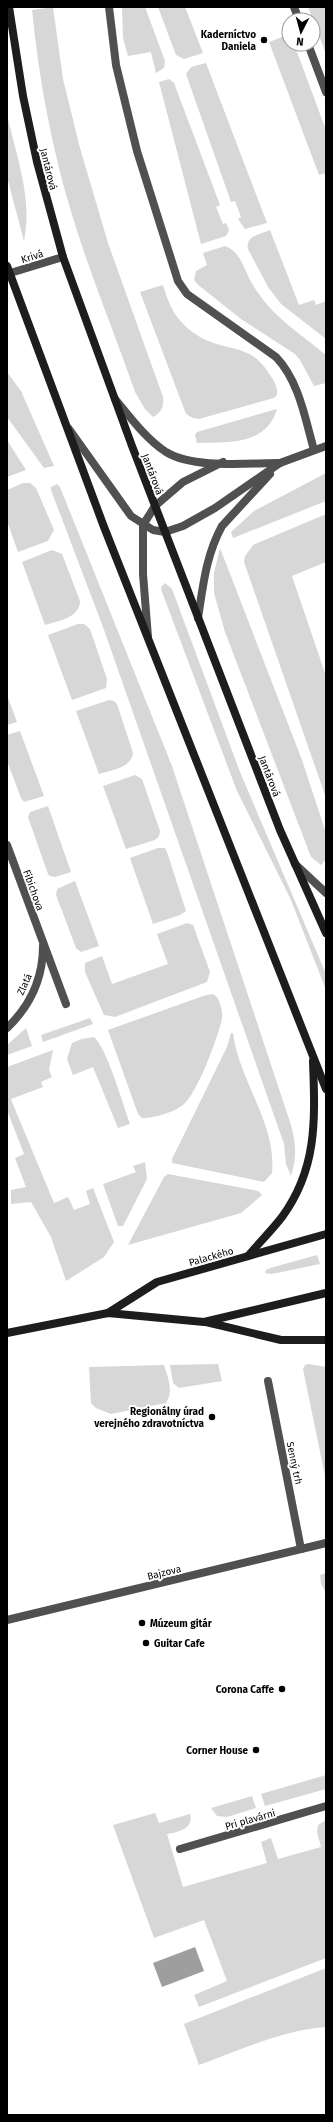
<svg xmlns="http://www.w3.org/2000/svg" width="333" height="2122" viewBox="0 0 333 2122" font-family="'Fira Sans',sans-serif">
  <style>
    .green { fill: #d7d7d7 }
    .water { fill: #9e9e9e }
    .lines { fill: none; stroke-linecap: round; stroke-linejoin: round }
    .street { stroke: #505050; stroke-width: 8 }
    .secondary { stroke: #1d1d1d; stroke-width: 8 }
    .poi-dot { fill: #000; stroke: #fff; stroke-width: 1.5 }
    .labels { text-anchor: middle; stroke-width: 4; stroke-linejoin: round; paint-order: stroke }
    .poi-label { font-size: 10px; font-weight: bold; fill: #000; stroke: #fff; text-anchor: end }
    .street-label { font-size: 10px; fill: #000; stroke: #fff }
  </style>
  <rect width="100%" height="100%" fill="#fff"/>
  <g class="green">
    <path d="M53,7L63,79L80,148L108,243L163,397C164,406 162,412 153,417L145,409L135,392C115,334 91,277 73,218C52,150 39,80 32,10Z"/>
    <polygon points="122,7 145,7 165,61 164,68 156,73 151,52 128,56 123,38"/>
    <polygon points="158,7 185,7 203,53 184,59 176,55"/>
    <polygon points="308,7 326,7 326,54"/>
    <polygon points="287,35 289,36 289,44 294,44 326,130 326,173 319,175 269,42"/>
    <polygon points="206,63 267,223 245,229 238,219 241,217 235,201 231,202 186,74 191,67"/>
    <polygon points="169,79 174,83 220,205 216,207 223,224 226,223 229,230 226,236 201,244 159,82"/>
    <path d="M7,114C16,156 33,198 24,241L7,177Z"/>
    <path d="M270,230L299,305L314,300L316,305L326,301V339L281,304L268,287L248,249C245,236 261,234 270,230Z"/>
    <path d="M225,246C241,251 244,271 253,285C272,317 299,332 326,355V383L314,386L300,360L295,354L241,319L197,284L194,280L196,271L207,265L203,253Z"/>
    <path d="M163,285C170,308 176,321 197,335C224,353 250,341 270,375C274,381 278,387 277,395L274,398L199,419L193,418L186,414L140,292Z"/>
    <polygon points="7,372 21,391 54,466 44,468 7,417"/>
    <path d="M277,409C266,446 228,442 197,443L195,435L197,432Z"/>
    <polygon points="7,440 26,470 7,477"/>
    <polygon points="326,473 326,501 233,538 231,532 254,511"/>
    <polygon points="23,483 30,483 36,488 54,530 48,541 18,552 7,521 7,490"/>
    <path d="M57,484L60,487L172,766L291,1125C296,1144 297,1157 291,1176L286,1164L284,1144L103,627L51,490V487Z"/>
    <polygon points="326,514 326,562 292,576 326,676 326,798 244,562 245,556 253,545"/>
    <polygon points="220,548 302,760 326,833 326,859 321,865 311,857 225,632 214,593 214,573"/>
    <path d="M52,550L62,554L80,601C80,618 58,621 45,625L22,562Z"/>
    <polygon points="165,583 172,589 240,772 326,974 326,990 291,900 237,791 162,592 161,587"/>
    <polygon points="78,624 84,624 90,629 107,679 106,688 72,700 48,635"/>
    <polygon points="7,695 17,722 7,725"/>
    <path d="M109,700L114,701L117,704L133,753C131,768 112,770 99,774L76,711Z"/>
    <polygon points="20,731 44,796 24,802 21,798 7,761 7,735"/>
    <polygon points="135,775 142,779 160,831 159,836 155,840 126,849 103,786"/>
    <polygon points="48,806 71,872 55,877 50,876 48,874 28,817 30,812"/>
    <polygon points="158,848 165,848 167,852 186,911 180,915 153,924 130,858"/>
    <polygon points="75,881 99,946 81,952 76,948 56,895 57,889"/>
    <polygon points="187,923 193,925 210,972 207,982 115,1017 104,1015 85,972 85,963 102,956 112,984 168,964 157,934"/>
    <path d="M213,994C220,997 223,1012 222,1019C218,1037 198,1091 185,1103C176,1112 155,1118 142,1118L138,1114L108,1030L206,995Z"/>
    <polygon points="90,1018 93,1024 43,1042 41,1035"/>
    <polygon points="26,1028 32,1046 7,1055 7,1045"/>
    <path d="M231,1033H233C239,1081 277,1124 272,1173L264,1182L172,1163V1159L227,1047Z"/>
    <path d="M94,1037C106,1046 124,1107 130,1124L118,1128L93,1067L73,1075L67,1059L72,1043L82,1039Z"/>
    <polygon points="53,1050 49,1070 52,1077 41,1082 43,1087 11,1099 12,1102 54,1203 68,1197 74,1210 90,1204 86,1191 93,1188 114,1242 104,1257 66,1281 51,1237 31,1202 11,1204 11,1190 26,1187 15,1158 24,1154 7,1110 7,1067"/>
    <polygon points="145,1162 147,1179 123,1226 118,1226 103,1184 136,1172 133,1166"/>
    <polygon points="168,1174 258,1191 262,1195 241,1213 128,1245 164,1177"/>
    <polygon points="317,1255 320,1264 272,1274 265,1273 266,1270 270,1268"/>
    <polygon points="218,1364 222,1381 179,1388 173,1383 170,1365"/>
    <polygon points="309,1364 326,1367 326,1481 303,1369 305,1365"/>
    <path d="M164,1365C168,1378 174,1391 166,1403L111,1414L96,1408L91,1403L89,1367Z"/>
    <polygon points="326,1573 326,1593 321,1584 320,1575"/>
    <polygon points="326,1775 326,1789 265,1806 261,1794"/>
    <polygon points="252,1796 256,1808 227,1817 217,1816 211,1808"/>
    <path d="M155,1813L159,1823L190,1814C194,1829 178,1832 167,1834L183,1887L267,1863L261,1842L271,1838L278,1859L321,1847L317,1832L318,1825L326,1820V1958L199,2007L194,1995L227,1981L204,1920L154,1938L113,1825Z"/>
    <path d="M326,1968V2027C283,2030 240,2050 199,2065L184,2024Z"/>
  </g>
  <polygon class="water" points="195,1947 204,1971 162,1987 153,1963"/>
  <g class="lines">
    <g class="street">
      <path d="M109,7L116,65L137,151L178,281L187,294L276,357C299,381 305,418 314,450"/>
      <polyline points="294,7 299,20"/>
      <polyline points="308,44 326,92"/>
      <polyline points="7,274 63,257"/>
      <path d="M115,399C130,417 146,439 166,452C194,469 248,463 280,463"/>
      <polyline points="69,429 131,516 153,530 165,532 183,526 215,508 280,463 326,446"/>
      <path d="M198,618C203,586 206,555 222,526L270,474"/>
      <polyline points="148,637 143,574 143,525 155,506 183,482 223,462"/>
      <polyline points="7,845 66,1004"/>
      <polyline points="295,864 326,893"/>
      <path d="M7,1028C30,1006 43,978 43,946"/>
      <polyline points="268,1381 301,1549"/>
      <polyline points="7,1620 326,1543"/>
      <polyline points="180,1849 326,1806"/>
    </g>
    <g class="secondary">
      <polyline points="9,7 23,96 37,162 63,257 132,446 280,830 326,933"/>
      <polyline points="7,266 104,527 326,1089"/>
      <path d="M248,1256C259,1243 272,1230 282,1217C318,1168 315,1118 313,1061"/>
      <polyline points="108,1313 157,1282 326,1234"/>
      <polyline points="206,1322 281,1340 326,1340"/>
      <polyline points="7,1333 108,1313 204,1322 326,1293"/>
    </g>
  </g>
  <g class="poi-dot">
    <circle cx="264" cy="40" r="4"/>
    <circle cx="212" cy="1417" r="4"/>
    <circle cx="142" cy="1623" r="4"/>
    <circle cx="146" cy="1643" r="4"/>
    <circle cx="282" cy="1689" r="4"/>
    <circle cx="256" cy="1750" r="4"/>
  </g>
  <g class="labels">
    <g class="poi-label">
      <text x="256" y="38">Kaderníctvo<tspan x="256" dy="12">Daniela</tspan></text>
      <text x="204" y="1415">Regionálny úrad<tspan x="204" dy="12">verejného zdravotníctva</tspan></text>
      <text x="150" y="1627" text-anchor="start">Múzeum gitár</text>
      <text x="154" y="1647" text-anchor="start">Guitar Cafe</text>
      <text x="274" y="1693">Corona Caffe</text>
      <text x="248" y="1754">Corner House</text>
    </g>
    <g class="street-label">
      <text transform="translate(49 169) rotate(76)" y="4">Jantárová</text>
      <text transform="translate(32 256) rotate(-17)" y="4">Krivá</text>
      <text transform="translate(153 474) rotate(69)" y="4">Jantárová</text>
      <text transform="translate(270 776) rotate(69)" y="4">Jantárová</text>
      <text transform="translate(34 890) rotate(70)" y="4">Fibichova</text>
      <text transform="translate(24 984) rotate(-66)" y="4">Zlatá</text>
      <text transform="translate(211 1256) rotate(-16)" y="4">Palackého</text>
      <text transform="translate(295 1463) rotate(78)" y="4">Senný trh</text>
      <text transform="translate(164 1572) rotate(-14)" y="4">Bajzova</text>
      <text transform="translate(250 1819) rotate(-16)" y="4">Pri plavárni</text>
    </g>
  </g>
  <rect width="333" height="2122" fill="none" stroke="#000000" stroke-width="16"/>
  <g transform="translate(301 32) rotate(186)"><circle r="19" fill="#ffffff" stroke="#999999"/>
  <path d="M0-3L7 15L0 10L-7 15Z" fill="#000000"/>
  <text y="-6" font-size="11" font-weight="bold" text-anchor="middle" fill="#000000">N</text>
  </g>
</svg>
